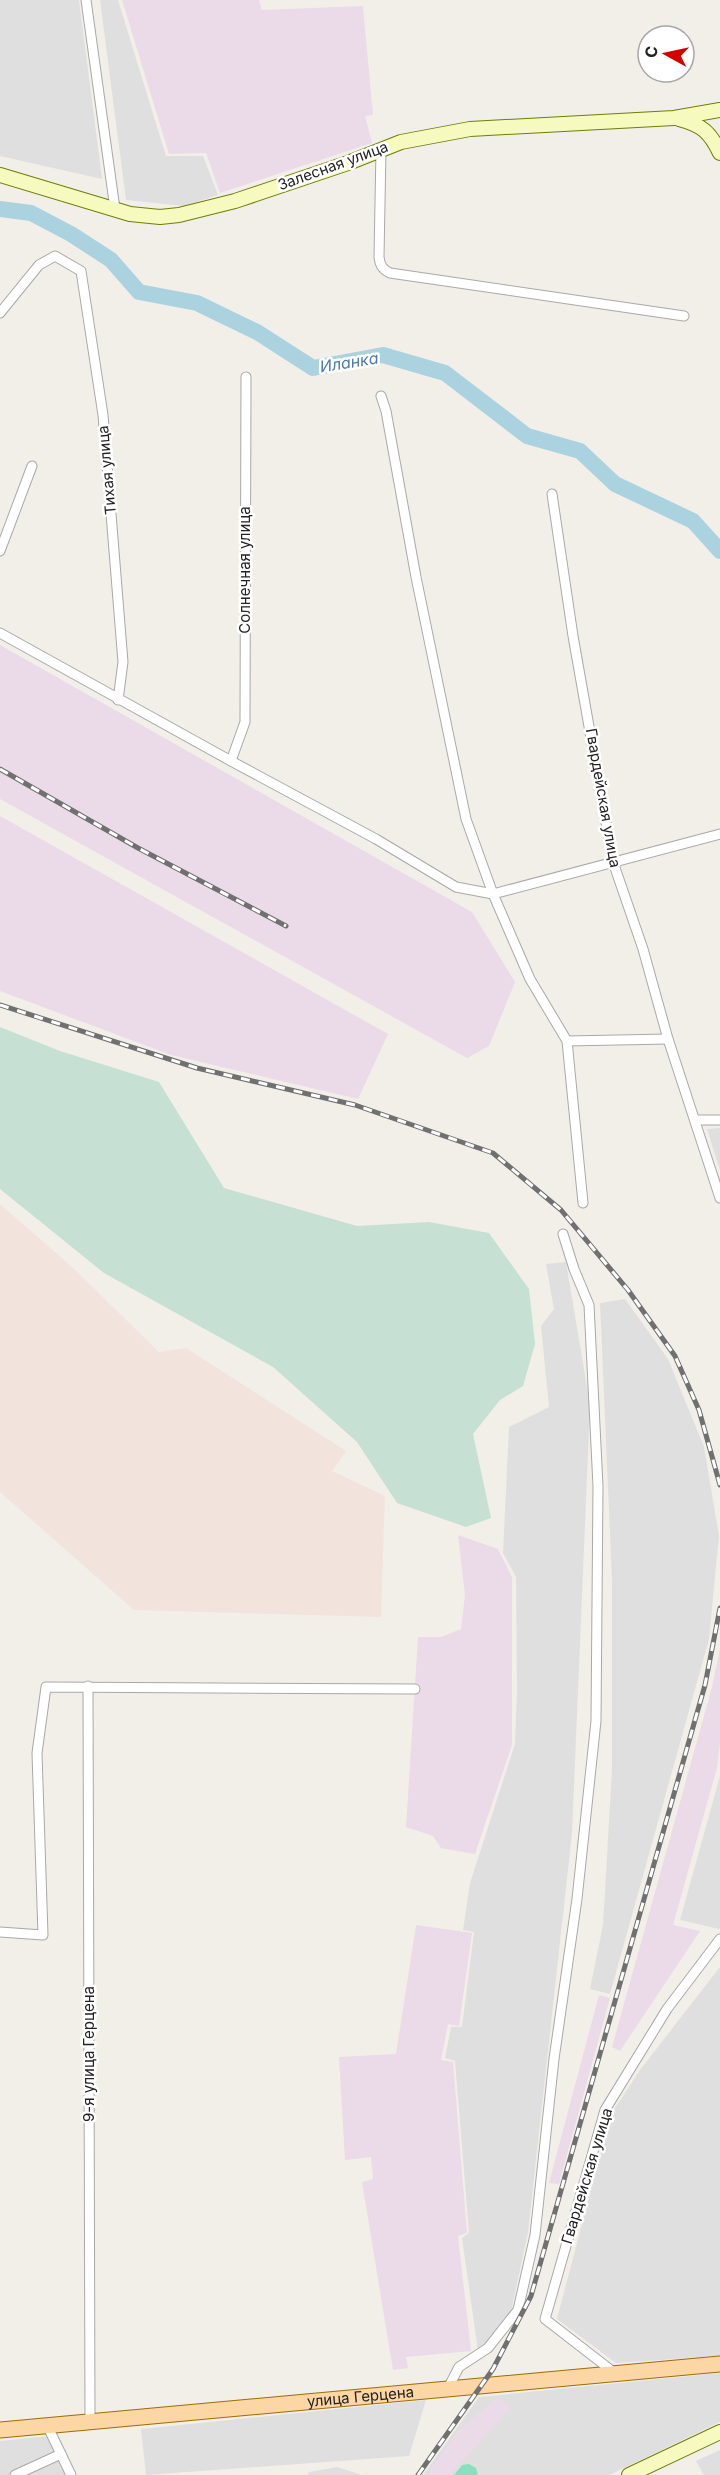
<svg xmlns="http://www.w3.org/2000/svg" width="720" height="2475" viewBox="0 0 720 2475" font-family="Inter,sans-serif">
  <style>
    .residential { fill: #e0dfdf }
    .industrial { fill: #ebdbe8 }
    .military { fill: #f3e3dd }
    .wetland { fill: #c6e0d4 }
    .pitch { fill: #88e0be }
    .lines { fill: none; stroke-linecap: round; stroke-linejoin: round }
    .river { stroke: #aad3df; stroke-width: 16 }
    .street-casing { stroke: #a9a9a9; stroke-width: 11 }
    .secondary-casing { stroke: #707d05; stroke-width: 16 }
    .primary-casing { stroke: #a06b00; stroke-width: 17 }
    .street { stroke: #fff; stroke-width: 9 }
    .secondary { stroke: #f7fabf; stroke-width: 14 }
    .primary { stroke: #fcd6a4; stroke-width: 15 }
    .rail-casing { stroke: #707070; stroke-width: 5 }
    .rail { stroke: #fff; stroke-width: 3; stroke-dasharray: 9; stroke-linecap: butt }
    .labels { text-anchor: middle; stroke-width: 5; stroke-linejoin: round; paint-order: stroke }
    .street-label { font-size: 15px; fill: #222; stroke: #fff }
    .water-label { font-size: 16px; font-style: italic; fill: #4a7aab; stroke: #fff }
  </style>
  <rect width="100%" height="100%" fill="#f2efe9"/>
  <g class="residential">
    <polygon points="0,0 79,0 102,179 0,156"/>
    <polygon points="100,0 118,0 166,156 203,156 218,195 184,206 126,200"/>
    <polygon points="720,1128 720,1170 707,1129"/>
    <polygon points="566,1262 590,1405 572,1833 528,2232 511,2312 478,2351 462,2238 469,2233 455,2061 445,2058 451,2027 462,2027 474,1932 463,1930 470,1883 515,1744 517,1692 516,1577 503,1553 509,1427 549,1407 541,1326 554,1309 546,1264"/>
    <polygon points="625,1299 668,1359 704,1447 719,1536 709,1639 610,1994 590,1989 603,1925 612,1770 612,1580 600,1303"/>
    <polygon points="720,1776 720,1928 719,1929 680,1920"/>
    <polygon points="720,1967 720,2356 616,2363 557,2319 611,2114 640,2070"/>
    <polygon points="720,2373 720,2422 609,2475 423,2475 479,2397"/>
    <polygon points="426,2400 409,2456 146,2475 141,2429"/>
    <polygon points="49,2436 67,2475 0,2475 0,2441"/>
    <polygon points="720,2450 720,2475 704,2475 696,2461"/>
    <polygon points="337,2467 362,2475 307,2475 309,2472"/>
  </g>
  <g class="industrial">
    <polygon points="122,0 259,0 262,10 363,6 373,115 365,116 372,143 220,193 206,153 169,154"/>
    <polygon points="0,645 472,912 515,982 489,1046 467,1058 0,799"/>
    <polygon points="0,816 388,1034 358,1099 171,1055 0,991"/>
    <polygon points="458,1535 498,1549 512,1577 512,1745 475,1854 441,1848 433,1836 406,1827 418,1637 441,1637 461,1629 465,1595"/>
    <polygon points="720,1648 720,1743 717,1768 673,1925 700,1931 620,2051 612,2047 712,1687"/>
    <polygon points="416,1925 472,1933 459,2026 448,2024 441,2060 453,2062 467,2233 458,2236 471,2351 406,2357 408,2368 393,2370 362,2182 373,2179 371,2157 345,2160 339,2057 396,2054"/>
    <polygon points="599,1995 610,1998 559,2184 549,2183"/>
    <polygon points="498,2397 510,2408 450,2475 427,2475 457,2432"/>
  </g>
  <polygon class="military" points="0,1204 72,1267 159,1352 186,1348 346,1451 332,1471 385,1496 381,1617 134,1610 0,1492"/>
  <polygon class="wetland" points="0,1027 60,1051 159,1082 224,1188 357,1226 429,1222 489,1233 529,1289 535,1344 523,1386 500,1400 473,1434 491,1518 466,1527 397,1503 357,1442 273,1367 104,1273 0,1189"/>
  <polygon class="pitch" points="469,2464 476,2468 478,2475 454,2475 462,2465"/>
  <g class="lines">
    <polyline class="river" points="0,209 31,213 71,234 111,260 139,292 197,303 257,332 313,368 383,355 445,373 527,436 580,451 615,484 693,521 720,551"/>
    <g class="street-casing">
      <g id="street">
        <polyline points="86,0 115,209"/>
        <path d="M381,149L379,257C380,265 382,269 390,273L684,316"/>
        <polyline points="0,313 39,265 55,256 81,271 103,415 123,662 118,700"/>
        <polyline points="381,396 386,411 416,577 466,819 493,894 530,979 567,1041 583,1203"/>
        <polyline points="552,494 573,636 613,862 643,949 668,1039 720,1198"/>
        <polyline points="0,551 32,466"/>
        <polyline points="0,633 231,761 376,839 456,887 493,894 720,834"/>
        <polyline points="231,761 245,722 246,377"/>
        <polyline points="567,1041 668,1039"/>
        <polyline points="695,1120 720,1120"/>
        <polyline points="88,1686 90,2422"/>
        <polyline points="0,1932 43,1935 37,1753 46,1687 415,1689"/>
        <polyline points="616,2374 545,2319 605,2110 667,2009 720,1939"/>
        <polyline points="447,2390 459,2367 488,2348 518,2310 535,2235 554,2059 577,1899 596,1721 598,1486 589,1305 574,1269 563,1234"/>
        <polyline points="47,2425 71,2475"/>
        <polyline points="15,2475 61,2454"/>
      </g>
    </g>
    <g class="secondary-casing">
      <g id="secondary">
        <path d="M679,119C702,125 710,132 720,153"/>
        <polyline points="0,175 130,214 160,217 179,215 235,201 348,163 401,142 470,129 674,118 720,110"/>
        <polyline points="629,2475 720,2432"/>
      </g>
    </g>
    <g class="primary-casing">
      <g id="primary">
        <path id="s1" d="M0,2430L720,2364"/>
      </g>
    </g>
    <use href="#street" class="street"/>
    <use href="#secondary" class="secondary"/>
    <use href="#primary" class="primary"/>
    <g class="rail-casing">
      <g id="rail">
        <polyline points="0,769 138,848 286,926"/>
        <polyline points="0,1005 197,1068 355,1105 493,1153 561,1210 628,1290 675,1356 699,1410 720,1485"/>
        <polyline points="418,2475 493,2369 531,2296 705,1685 720,1608"/>
      </g>
    </g>
    <use href="#rail" class="rail"/>
  </g>
  <g class="labels">
    <g class="street-label">
      <text transform="translate(333 166) rotate(-20)" y="5">Залесная улица</text>
      <text transform="translate(107 470) rotate(-95)" y="5">Тихая улица</text>
      <text transform="translate(245 570) rotate(-90)" y="5">Солнечная улица</text>
      <text transform="translate(603 798) rotate(80)" y="5">Гвардейская улица</text>
      <text transform="translate(89 2054) rotate(-90)" y="5">9-я улица Герцена</text>
      <text transform="translate(587 2176) rotate(-73)" y="5">Гвардейская улица</text>
      <text dy="5" stroke="none"><textPath href="#s1" startOffset="362">улица Герцена</textPath></text>
    </g>
    <g class="water-label">
      <text transform="translate(349 362) rotate(-9)" y="6">Иланка</text>
    </g>
  </g>
  <g transform="translate(666 54) rotate(278)"><circle r="28" fill="#ffffff" stroke="#a7a7a7" stroke-width="1.5"/>
  <path d="M0-4.5L10 22L0 15L-10 22Z" fill="#d40000"/>
  <text y="-9" font-size="16" font-weight="bold" text-anchor="middle" fill="#222222">С</text>
  </g>
</svg>
